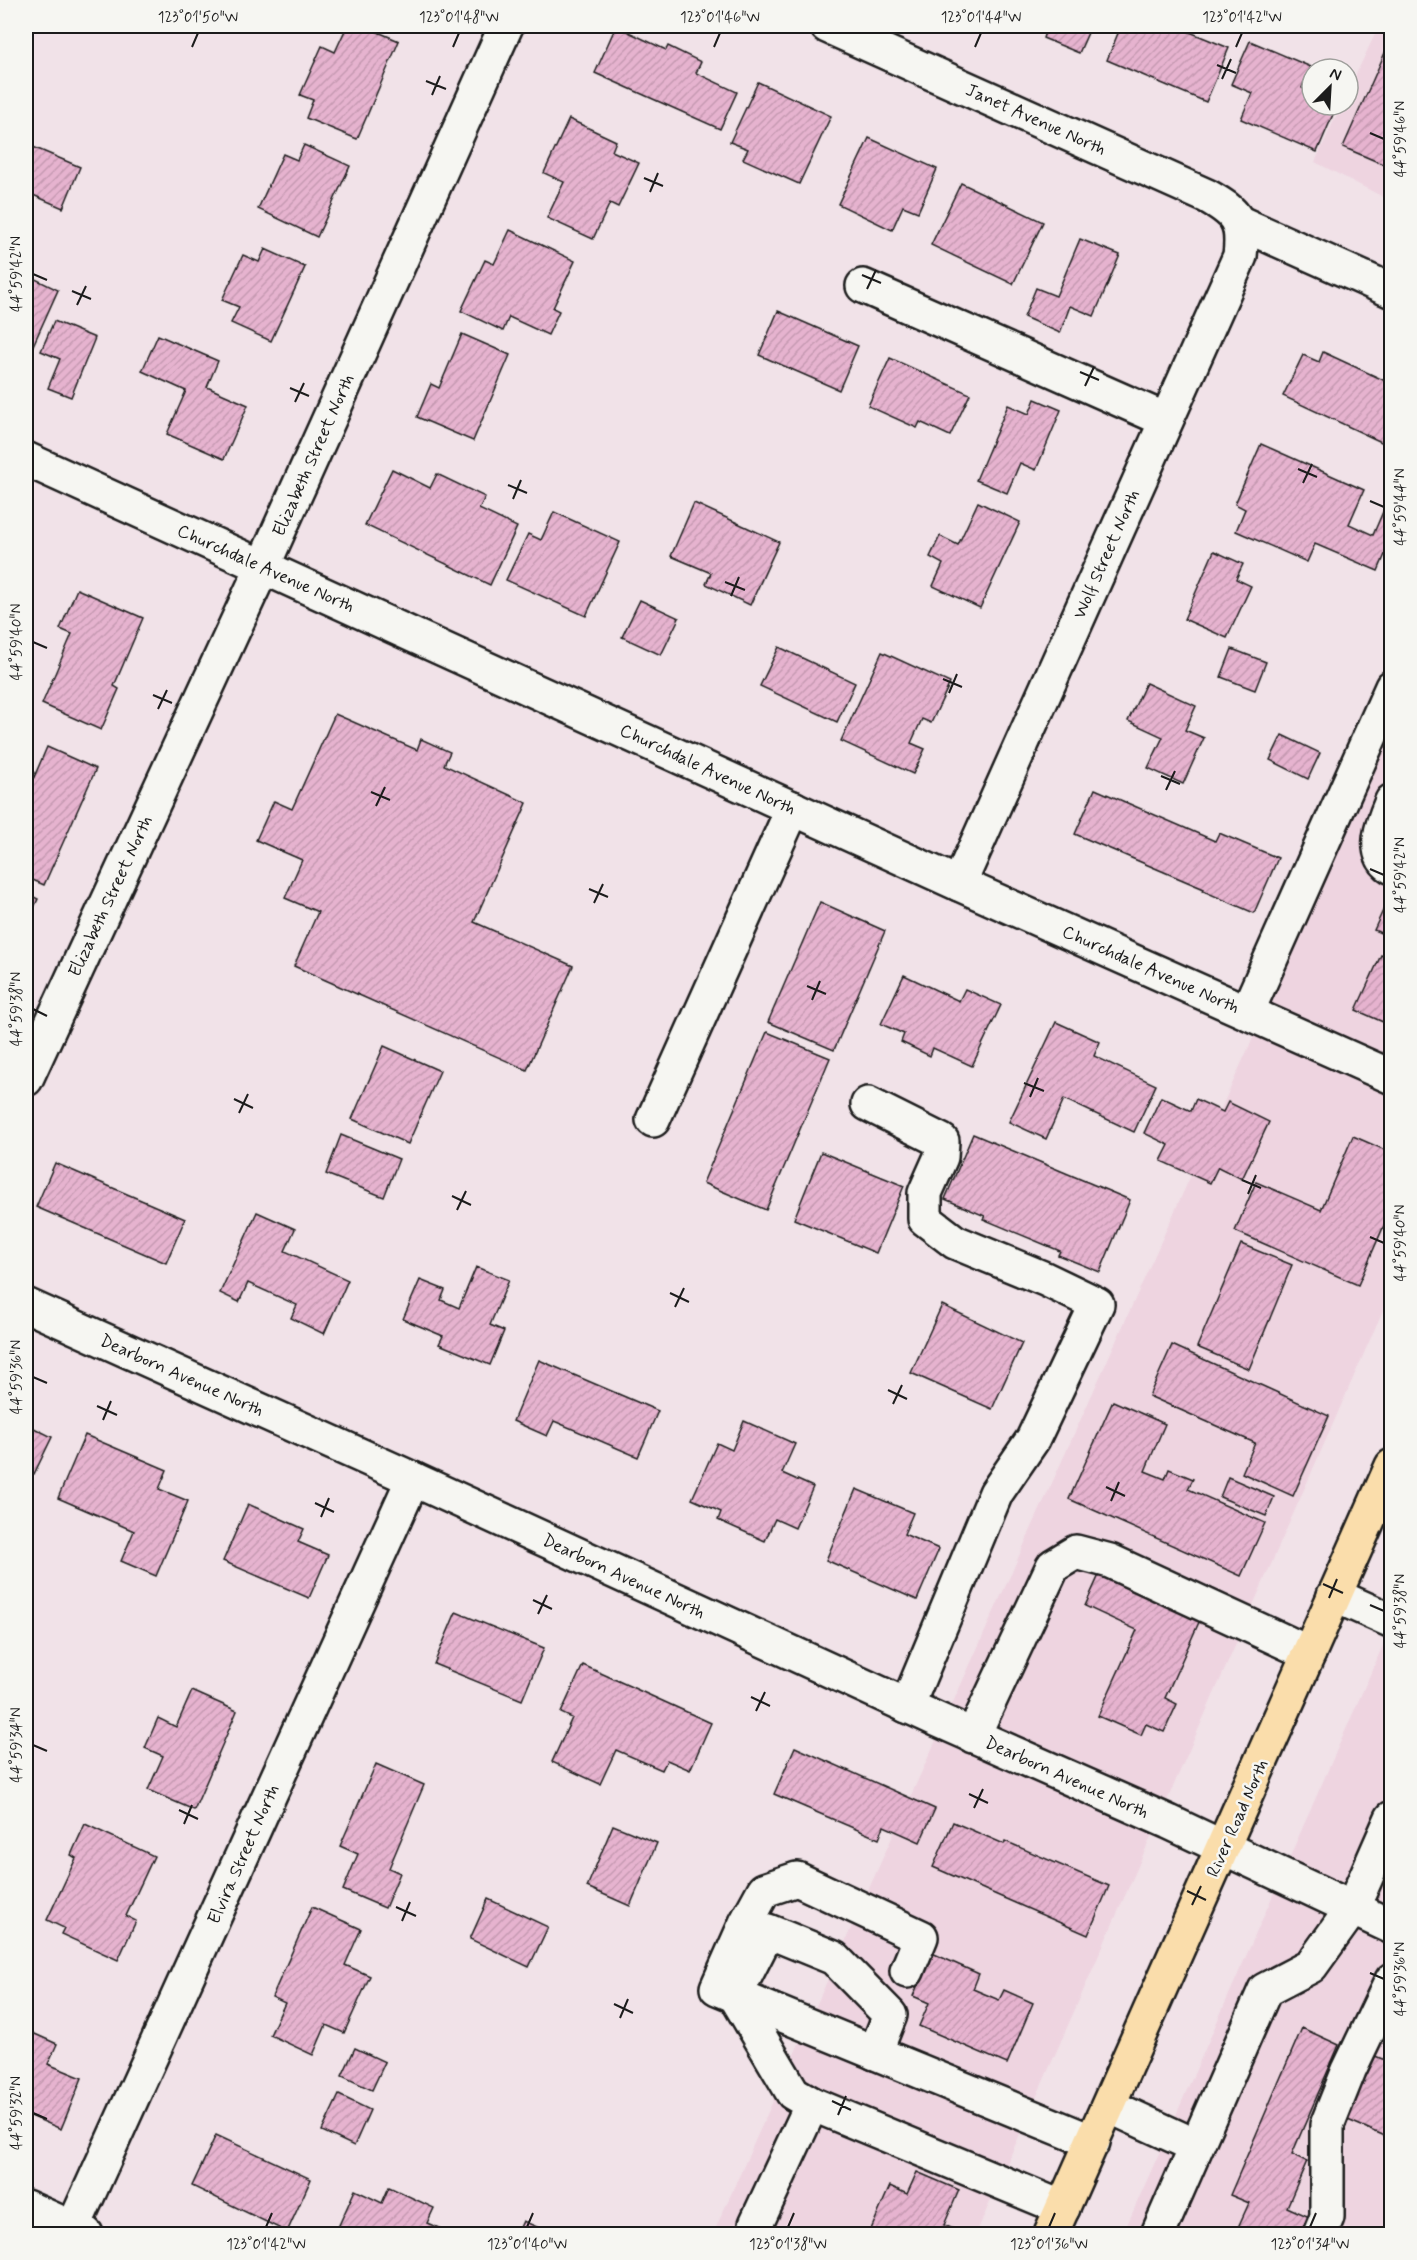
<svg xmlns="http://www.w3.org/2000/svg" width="1417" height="2260" viewBox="0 0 1417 2260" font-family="Mynerve,sans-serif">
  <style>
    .built { fill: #eed4e0 }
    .building { fill: url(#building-hatch); stroke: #1c1c1c; stroke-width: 1.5 }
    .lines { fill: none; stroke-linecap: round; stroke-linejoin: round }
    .minor-casing { stroke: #1c1c1c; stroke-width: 38 }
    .major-casing { stroke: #1c1c1c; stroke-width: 38 }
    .minor { stroke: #f6f6f2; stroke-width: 33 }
    .major { stroke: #faddab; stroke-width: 33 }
    .ticks { fill: none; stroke: #1c1c1c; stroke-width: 2 }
    .labels { text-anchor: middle; stroke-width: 5; stroke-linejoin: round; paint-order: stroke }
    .street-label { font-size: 18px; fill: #1c1c1c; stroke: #f6f6f2 }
    .neatline { fill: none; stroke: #1c1c1c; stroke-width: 2 }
    .ticks-label { font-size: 15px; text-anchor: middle; fill: #1c1c1c }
  </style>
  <defs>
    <pattern id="building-hatch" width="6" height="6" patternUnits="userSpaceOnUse" patternTransform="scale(1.5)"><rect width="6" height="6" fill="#e6b3cf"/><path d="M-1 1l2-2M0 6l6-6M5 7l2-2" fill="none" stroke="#c599b1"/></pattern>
  </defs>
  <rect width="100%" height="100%" fill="#f1e2e8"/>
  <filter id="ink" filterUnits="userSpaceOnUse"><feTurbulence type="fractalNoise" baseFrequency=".0167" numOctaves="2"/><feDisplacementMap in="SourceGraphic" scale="12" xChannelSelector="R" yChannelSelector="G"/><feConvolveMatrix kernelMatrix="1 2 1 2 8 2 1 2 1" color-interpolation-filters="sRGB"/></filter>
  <g filter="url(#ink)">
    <g class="built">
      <polygon points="1379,26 1391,26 1391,201 1315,162 1341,105 1348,105 1348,91"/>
      <polygon points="1391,732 1391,1292 976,2234 713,2234"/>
      <polygon points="1391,1627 1391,2234 1123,2234 1176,2115"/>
    </g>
    <g class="building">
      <polygon points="347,26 364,26 399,41 357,139 306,118 313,100 300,95 322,46 335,52"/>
      <polygon points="616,26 666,50 668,46 701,62 696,73 737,92 720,129 595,73"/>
      <polygon points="1031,26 1091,26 1079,53 1043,38 1045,32"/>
      <polygon points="1121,26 1175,26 1229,48 1206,102 1107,60"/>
      <polygon points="1392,37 1392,168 1343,147"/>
      <polygon points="1250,41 1311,67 1302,88 1312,93 1312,105 1337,105 1317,152 1241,119 1252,93 1231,84"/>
      <polygon points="758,82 831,116 799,184 743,159 748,149 730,142"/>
      <polygon points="569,119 616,141 612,151 639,163 618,207 610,203 593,239 547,218 564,182 544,173"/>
      <polygon points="869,138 937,169 918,212 903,206 892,230 838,204"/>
      <polygon points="26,144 80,167 63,208 26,192"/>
      <polygon points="304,145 350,166 317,237 258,209 283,154 297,160"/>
      <polygon points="961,183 1043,222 1013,284 931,245"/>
      <polygon points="510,230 575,261 553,308 559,311 548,335 509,317 503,331 461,311 485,260 494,264"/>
      <polygon points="1080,239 1120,255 1094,316 1070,306 1060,333 1024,317 1036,288 1056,296"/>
      <polygon points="265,249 305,267 271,341 231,323 239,307 222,300 243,255 259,262"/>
      <polygon points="26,265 35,269 31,277 58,290 26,361"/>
      <polygon points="778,311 858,346 839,390 759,355"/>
      <polygon points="54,321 95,338 71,397 48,388 60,359 41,351"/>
      <polygon points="462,334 510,355 473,441 417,417 431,384 439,388"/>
      <polygon points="158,335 218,361 207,387 248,405 224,459 167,434 186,391 142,371"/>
      <polygon points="1323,352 1392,384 1392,447 1283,396 1303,355 1319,362"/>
      <polygon points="890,358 970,394 950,436 920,422 917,428 868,406"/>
      <polygon points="1035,399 1061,410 1036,470 1020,463 1007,493 976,480 1008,405 1029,414"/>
      <polygon points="1261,444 1364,490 1349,524 1373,535 1388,500 1392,502 1392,547 1389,545 1378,571 1315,544 1307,562 1236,531 1245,509 1235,504"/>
      <polygon points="392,469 430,488 437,474 485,497 479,509 517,527 490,585 365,525"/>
      <polygon points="978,502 1020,522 980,608 933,586 943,564 930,557 940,536 958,545"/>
      <polygon points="694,503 779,542 750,605 706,584 711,573 671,556"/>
      <polygon points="554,512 620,542 586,616 506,580 528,534 541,540"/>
      <polygon points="1214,551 1243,564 1236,579 1251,586 1227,638 1184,619"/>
      <polygon points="77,589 143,618 114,686 119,689 101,730 42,704 72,634 60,629"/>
      <polygon points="640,600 679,618 661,655 622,637"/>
      <polygon points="779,647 855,683 837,722 760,686"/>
      <polygon points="1232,649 1266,662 1255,690 1221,677"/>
      <polygon points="882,652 950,683 931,723 922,719 911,743 925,749 913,774 841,741"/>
      <polygon points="1146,683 1196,706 1185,730 1204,738 1183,784 1148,768 1163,737 1128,721"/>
      <polygon points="335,714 417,750 421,739 450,752 444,765 527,803 474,922 573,966 527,1070 294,966 318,912 285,898 302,860 256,840 274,801 292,809"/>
      <polygon points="1282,735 1320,753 1308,779 1270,760"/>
      <polygon points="47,747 96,769 44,885 26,877 26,796"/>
      <polygon points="1095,789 1215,841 1219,833 1278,858 1254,913 1203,891 1204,889 1075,834"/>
      <polygon points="26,893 38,899 26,924"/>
      <polygon points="820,902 885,931 834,1050 768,1022"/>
      <polygon points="1387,902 1392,904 1392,938 1374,930"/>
      <polygon points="1381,955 1392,960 1392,1026 1356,1010"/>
      <polygon points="904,975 959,1001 965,989 1001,1005 972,1066 933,1048 930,1056 901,1042 904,1034 881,1024"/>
      <polygon points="1056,1022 1100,1042 1094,1056 1156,1085 1134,1132 1064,1099 1046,1139 1009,1122"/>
      <polygon points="767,1032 830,1058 766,1210 703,1183"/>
      <polygon points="384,1046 440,1071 408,1144 352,1119"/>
      <polygon points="1161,1097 1191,1111 1196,1099 1223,1112 1228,1102 1269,1122 1242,1179 1218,1167 1210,1183 1161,1161 1169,1145 1144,1133"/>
      <polygon points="973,1134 1130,1200 1100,1272 1058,1255 1060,1251 983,1219 985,1216 945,1199"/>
      <polygon points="341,1135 399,1159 384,1197 326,1174"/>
      <polygon points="1353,1136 1392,1153 1392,1207 1358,1285 1235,1231 1256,1182 1321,1210"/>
      <polygon points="821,1152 904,1186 876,1253 794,1219"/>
      <polygon points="55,1163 185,1219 166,1263 36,1207"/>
      <polygon points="257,1212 295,1229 285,1251 348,1280 324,1334 291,1318 297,1305 248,1283 239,1302 220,1293"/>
      <polygon points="1241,1244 1292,1265 1249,1369 1197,1347"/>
      <polygon points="476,1267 509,1280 490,1325 504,1331 490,1365 439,1344 443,1336 403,1319 420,1280 445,1290 441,1300 459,1308"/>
      <polygon points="942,1305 1022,1343 992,1409 911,1373"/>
      <polygon points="1172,1345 1329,1416 1293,1496 1242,1473 1255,1443 1149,1396"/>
      <polygon points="539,1360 658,1411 638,1457 554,1421 547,1436 513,1421"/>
      <polygon points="1113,1401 1165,1424 1145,1471 1165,1479 1169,1469 1193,1479 1188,1489 1265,1523 1241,1576 1069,1499"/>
      <polygon points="744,1421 795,1444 782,1473 813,1487 795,1528 775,1519 765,1541 718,1520 721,1512 692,1499 717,1443 732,1450"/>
      <polygon points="26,1424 52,1437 34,1474 26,1469"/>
      <polygon points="85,1435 167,1470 159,1489 188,1501 156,1576 121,1561 134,1531 58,1498"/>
      <polygon points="1228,1477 1274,1497 1266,1516 1220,1497"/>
      <polygon points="856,1489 913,1513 904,1534 939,1549 917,1600 826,1560"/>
      <polygon points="248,1504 304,1529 298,1542 328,1555 309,1598 223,1561"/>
      <polygon points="1099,1575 1200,1620 1165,1698 1177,1704 1164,1732 1146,1724 1141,1735 1098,1716 1137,1630 1085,1606"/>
      <polygon points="456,1612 544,1648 522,1700 434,1664"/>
      <polygon points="583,1665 711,1723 690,1770 667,1760 662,1770 616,1750 600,1784 552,1762 572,1718 561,1713"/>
      <polygon points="192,1691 237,1711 194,1810 148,1790 163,1756 145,1748 158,1718 176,1727"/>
      <polygon points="795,1747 935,1809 920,1842 884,1826 879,1839 774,1794"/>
      <polygon points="376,1764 424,1785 389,1868 400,1873 385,1908 343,1890 358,1854 340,1846"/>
      <polygon points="953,1822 1004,1844 1005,1841 1109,1886 1088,1935 933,1867"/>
      <polygon points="85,1824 154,1856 126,1916 136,1921 118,1960 61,1934 64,1928 47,1920 76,1858 71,1855"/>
      <polygon points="613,1825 657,1843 630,1906 587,1887"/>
      <polygon points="488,1899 548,1927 529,1967 470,1939"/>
      <polygon points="312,1907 361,1929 345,1965 370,1976 344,2033 326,2025 313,2055 270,2035 285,2003 272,1997"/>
      <polygon points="932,1953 979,1974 973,1989 999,2000 1004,1990 1033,2003 1007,2064 919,2026 929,2003 913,1996"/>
      <polygon points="1302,2028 1339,2045 1292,2154 1307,2161 1287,2207 1314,2219 1307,2234 1235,2234 1249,2203 1230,2195"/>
      <polygon points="26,2030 57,2044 48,2064 82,2078 61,2129 26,2114"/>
      <polygon points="355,2048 385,2062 372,2090 342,2076"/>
      <polygon points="1368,2053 1392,2063 1392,2139 1341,2117"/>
      <polygon points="339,2095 370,2110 354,2146 322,2131"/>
      <polygon points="216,2135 311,2179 287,2232 192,2186"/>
      <polygon points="917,2172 959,2190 944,2225 963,2233 962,2234 869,2234 890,2186 907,2194"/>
      <polygon points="389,2187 434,2208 427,2223 453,2234 335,2234 355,2190 382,2203"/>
      <polygon points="523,2221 553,2234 517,2234"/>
    </g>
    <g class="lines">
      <g class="minor-casing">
        <g id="minor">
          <path d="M827,26L1207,196C1237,213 1244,221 1240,256L959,884"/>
          <polyline points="1238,222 1392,291"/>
          <polyline points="863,286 1166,420"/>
          <polyline points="26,459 959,884 1392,1077"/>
          <path d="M1392,801C1384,820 1369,853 1392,867"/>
          <polyline points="1247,1012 1392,687"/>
          <polyline points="26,1079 263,566 506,26"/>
          <polyline points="868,1104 942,1141 941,1157 925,1193 925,1219 955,1242 1045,1279 1097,1304 1033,1439 996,1493 907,1706"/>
          <polyline points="653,1120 793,808"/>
          <polyline points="26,1305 413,1479 936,1719 1169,1822 1392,1927"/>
          <polyline points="1334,1595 1392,1621"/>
          <polyline points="973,1736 1053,1566 1076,1552 1110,1561 1309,1653"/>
          <polyline points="907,1971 921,1937 797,1879 764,1890 746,1923 717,1988 1093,2142"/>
          <polyline points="743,1980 768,1931 834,1958 890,2015 875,2053"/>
          <polyline points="735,1995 793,2093 812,2104 1063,2208"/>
          <polyline points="1109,2106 1196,2146"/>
          <polyline points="26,2207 86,2234"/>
          <polyline points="756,2224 812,2104"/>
          <polyline points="73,2228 413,1479"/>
          <polyline points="1158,2234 1265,1990 1311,1966 1352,1909 1392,1818"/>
          <polyline points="1320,2234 1327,2217 1327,2125 1349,2070 1392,1980"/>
        </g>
      </g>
      <g class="major-casing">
        <polyline id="major" points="1051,2234 1392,1466"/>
      </g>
      <use href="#minor" class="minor"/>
      <use href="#major" class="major"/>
    </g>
  </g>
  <path class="ticks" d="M192,47L198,33M453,47L459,33M714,47L720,33M975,47L981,33M1236,47L1242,33M1217,65L1236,73M1222,79L1231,59M426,81L446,89M432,95L440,76M1370,133L1384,139M644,178L663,186M650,192L658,173M33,274L47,280M862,275L881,283M867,289L876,270M72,291L91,299M77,305L86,286M1080,372L1099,380M1085,386L1094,367M290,388L309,396M295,402L304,383M1298,469L1317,477M1303,483L1312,464M508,485L527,493M513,499L521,480M1370,501L1384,507M725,582L745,590M731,596L739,577M33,642L47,648M943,679L962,687M949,693L957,674M153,695L172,703M158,709L167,690M1161,776L1180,784M1166,790L1175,771M371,792L390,800M376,806L385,787M1370,869L1384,875M589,889L608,897M594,903L603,884M807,986L826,994M812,1000L820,981M33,1009L47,1016M1024,1083L1044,1091M1030,1097L1038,1078M234,1099L253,1108M239,1113L248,1094M1242,1180L1261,1188M1248,1194L1256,1175M452,1196L471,1205M457,1210L466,1191M1370,1237L1384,1243M670,1293L689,1302M675,1307L684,1288M33,1377L47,1383M888,1390L907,1399M893,1404L902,1385M97,1406L117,1415M103,1420L111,1401M1106,1487L1125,1496M1111,1501L1119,1482M315,1503L334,1512M321,1517L329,1498M1323,1584L1343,1593M1329,1598L1337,1579M533,1600L552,1609M1370,1605L1384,1611M538,1614L547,1595M751,1697L770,1706M756,1711L765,1692M33,1745L47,1751M969,1794L988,1803M974,1808L983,1789M179,1810L198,1819M184,1824L192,1805M1187,1891L1206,1900M1192,1905L1201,1886M396,1907L416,1916M402,1921L410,1902M1370,1973L1384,1979M614,2004L633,2013M620,2018L628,1999M832,2101L851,2110M33,2113L47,2119M838,2115L846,2096M266,2227L272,2213M527,2227L533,2213M788,2227L794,2213M1049,2227L1055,2213M1310,2227L1316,2213"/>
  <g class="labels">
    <g class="street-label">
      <text transform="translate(1036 119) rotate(24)" y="6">Janet Avenue North</text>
      <text transform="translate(313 455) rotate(-66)" y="6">Elizabeth Street North</text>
      <text transform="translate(1106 554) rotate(-66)" y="6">Wolf Street North</text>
      <text transform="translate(266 568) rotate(24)" y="6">Churchdale Avenue North</text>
      <text transform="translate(708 769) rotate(25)" y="6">Churchdale Avenue North</text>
      <text transform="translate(110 896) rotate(-65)" y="6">Elizabeth Street North</text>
      <text transform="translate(1151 969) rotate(24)" y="6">Churchdale Avenue North</text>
      <text transform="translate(182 1375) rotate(24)" y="6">Dearborn Avenue North</text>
      <text transform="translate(624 1576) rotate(25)" y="6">Dearborn Avenue North</text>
      <text transform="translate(1067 1777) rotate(24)" y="6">Dearborn Avenue North</text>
      <text transform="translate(1237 1818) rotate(-66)" y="6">River Road North</text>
      <text transform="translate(243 1854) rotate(-66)" y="6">Elvira Street North</text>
    </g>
  </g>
  <rect width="1417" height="2260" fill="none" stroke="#f6f6f2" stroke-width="66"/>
  <g transform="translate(1330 87) rotate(24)"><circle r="28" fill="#f6f6f2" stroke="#9f9f9c" stroke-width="1.5"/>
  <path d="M0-4.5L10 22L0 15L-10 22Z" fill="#1c1c1c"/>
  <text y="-9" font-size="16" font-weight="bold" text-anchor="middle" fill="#1c1c1c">N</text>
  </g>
  <rect x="33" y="33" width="1351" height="2194" class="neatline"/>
  <g class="ticks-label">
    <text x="198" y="22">123°01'50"W</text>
    <text x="459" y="22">123°01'48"W</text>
    <text x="720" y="22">123°01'46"W</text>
    <text x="981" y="22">123°01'44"W</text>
    <text x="1242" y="22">123°01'42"W</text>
    <text transform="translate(1400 139) rotate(-90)" y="5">44°59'46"N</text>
    <text transform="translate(16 274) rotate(-90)" y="5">44°59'42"N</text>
    <text transform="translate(1400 507) rotate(-90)" y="5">44°59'44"N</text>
    <text transform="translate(16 642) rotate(-90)" y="5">44°59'40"N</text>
    <text transform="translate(1400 875) rotate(-90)" y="5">44°59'42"N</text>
    <text transform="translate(16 1009) rotate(-90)" y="5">44°59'38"N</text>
    <text transform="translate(1400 1243) rotate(-90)" y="5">44°59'40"N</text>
    <text transform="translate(16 1377) rotate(-90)" y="5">44°59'36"N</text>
    <text transform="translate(1400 1611) rotate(-90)" y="5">44°59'38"N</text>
    <text transform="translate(16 1745) rotate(-90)" y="5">44°59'34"N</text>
    <text transform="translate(1400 1979) rotate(-90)" y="5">44°59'36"N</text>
    <text transform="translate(16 2113) rotate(-90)" y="5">44°59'32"N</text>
    <text x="266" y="2249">123°01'42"W</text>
    <text x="527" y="2249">123°01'40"W</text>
    <text x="788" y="2249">123°01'38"W</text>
    <text x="1049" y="2249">123°01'36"W</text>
    <text x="1310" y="2249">123°01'34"W</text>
  </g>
</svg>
